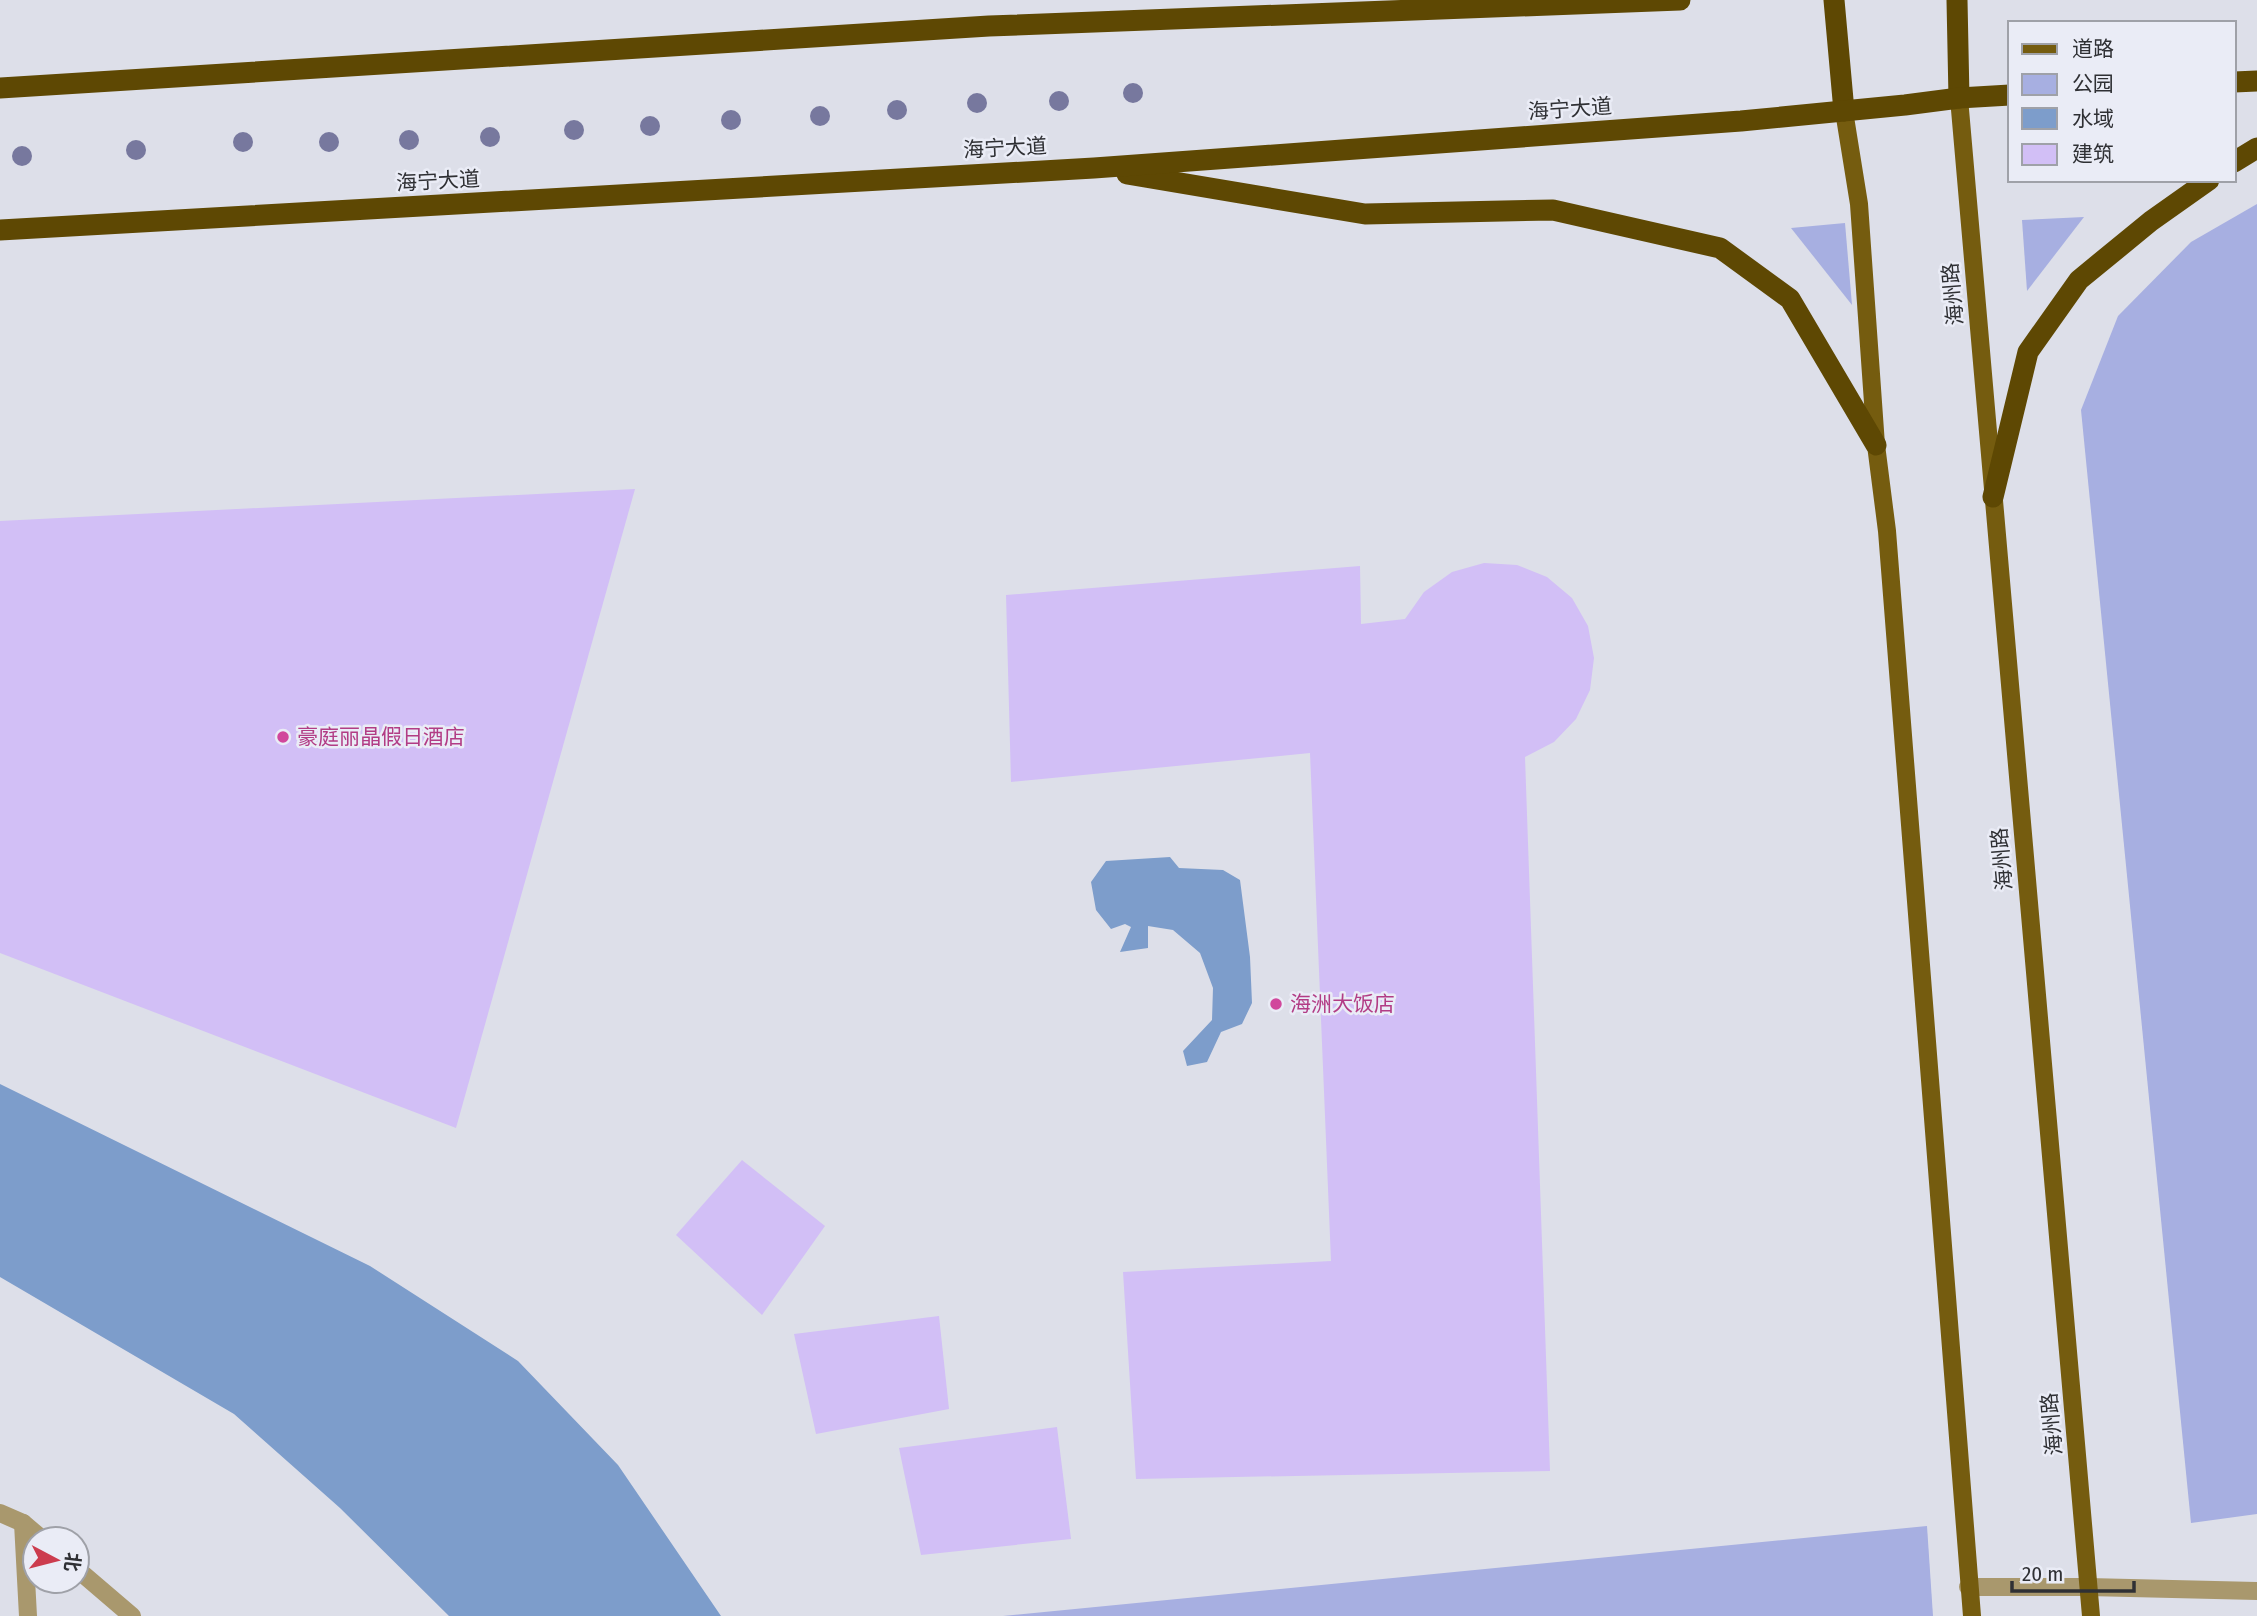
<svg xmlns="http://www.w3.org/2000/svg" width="2257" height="1616" viewBox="0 0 2257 1616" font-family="'Fira Sans Condensed','Noto Sans SC',sans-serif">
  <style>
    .green { fill: #a7afe1 }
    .water { fill: #7d9dcb }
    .building { fill: #d2bff6 }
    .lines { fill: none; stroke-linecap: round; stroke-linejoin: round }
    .minor { stroke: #a9986d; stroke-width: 18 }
    .major { stroke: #755c0f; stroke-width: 18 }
    .highway { stroke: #5e4803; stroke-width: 21 }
    .tree { fill: #77789e }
    .hotel-dot { fill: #d1479c; stroke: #eaecf6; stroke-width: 2.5 }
    .labels { text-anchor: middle; stroke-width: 5; stroke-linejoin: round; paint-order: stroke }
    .street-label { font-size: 21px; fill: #2f3034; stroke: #eaecf6 }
    .hotel-label { font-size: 21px; fill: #b23c85; stroke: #eaecf6; text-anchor: start }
  </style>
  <rect width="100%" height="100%" fill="#dddfe9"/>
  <g class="green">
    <polygon points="2257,204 2257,1514 2191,1523 2081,410 2118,316 2191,242"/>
    <polygon points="2084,217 2027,291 2022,220"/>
    <polygon points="1845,223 1852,305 1791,228"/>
    <polygon points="1927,1526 1933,1616 1003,1616"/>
  </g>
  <g class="water">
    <polygon points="1170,857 1179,868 1223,870 1240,880 1250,957 1252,1003 1242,1024 1221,1032 1207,1062 1187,1066 1183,1051 1212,1020 1213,988 1200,953 1173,930 1148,926 1148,948 1120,952 1131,927 1125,924 1111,929 1096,910 1091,882 1106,861"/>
    <polygon points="0,1084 370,1266 518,1361 618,1465 721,1616 449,1616 340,1508 234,1414 0,1277"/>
  </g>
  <g class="building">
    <polygon points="635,489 456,1128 0,953 0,521"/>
    <polygon points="1484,563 1517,565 1547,577 1572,598 1588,626 1594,658 1590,690 1576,719 1554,742 1525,757 1550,1471 1136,1479 1123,1272 1331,1261 1310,753 1011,782 1006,595 1360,566 1361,624 1405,619 1424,592 1452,572"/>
    <polygon points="742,1160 825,1226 762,1315 676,1235"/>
    <polygon points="939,1316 949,1409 816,1434 794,1334"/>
    <polygon points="1057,1427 1071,1539 921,1555 899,1448"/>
  </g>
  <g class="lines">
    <g class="minor">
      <polyline points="0,1513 23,1523 42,1539"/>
      <polyline points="23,1523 28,1616"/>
      <polyline points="77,1569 132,1616"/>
      <polyline points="1968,1587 2088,1587 2257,1591"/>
    </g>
    <g class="major">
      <polyline points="1959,98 2091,1616"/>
      <polyline points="1844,111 1859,204 1876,445 1887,531 1972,1616"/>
    </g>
    <g class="highway">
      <polyline points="1834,0 1844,111"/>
      <polyline points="1957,0 1959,98"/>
      <polyline points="2234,82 2257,81"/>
      <polyline points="0,88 989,26 1680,0"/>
      <polyline points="2234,162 2257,148"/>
      <polyline points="1127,174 1365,214 1553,210 1720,248 1790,299 1876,445"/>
      <polyline points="0,230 1094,168 1741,121 1905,105 1959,98 2010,95"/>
      <polyline points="1993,497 2028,352 2079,280 2151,221 2209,180"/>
    </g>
  </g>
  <g class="tree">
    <circle cx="1133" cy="93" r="10"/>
    <circle cx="1059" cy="101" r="10"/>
    <circle cx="977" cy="103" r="10"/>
    <circle cx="897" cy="110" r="10"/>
    <circle cx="820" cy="116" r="10"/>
    <circle cx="731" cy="120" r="10"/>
    <circle cx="650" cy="126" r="10"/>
    <circle cx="574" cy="130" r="10"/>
    <circle cx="490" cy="137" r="10"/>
    <circle cx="409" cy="140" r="10"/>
    <circle cx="243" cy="142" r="10"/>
    <circle cx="329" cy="142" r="10"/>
    <circle cx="136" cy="150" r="10"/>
    <circle cx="22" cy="156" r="10"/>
  </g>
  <g class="hotel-dot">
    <circle cx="283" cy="737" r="7"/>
    <circle cx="1276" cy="1004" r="7"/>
  </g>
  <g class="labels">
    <g class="street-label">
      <text transform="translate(1570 109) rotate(-4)" y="7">海宁大道</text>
      <text transform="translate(1005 148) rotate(-3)" y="7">海宁大道</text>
      <text transform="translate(438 181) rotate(-3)" y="7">海宁大道</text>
      <text transform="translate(1953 294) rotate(-95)" y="7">海州路</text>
      <text transform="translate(2002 859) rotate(-95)" y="7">海州路</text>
      <text transform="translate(2052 1424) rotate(-95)" y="7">海州路</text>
    </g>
    <g class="hotel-label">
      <text x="297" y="744">豪庭丽晶假日酒店</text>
      <text x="1290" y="1011">海洲大饭店</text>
    </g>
  </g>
  <rect x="2008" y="21" width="228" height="161" fill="#eaecf6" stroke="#9fa1a8" stroke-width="2"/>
  <rect x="2022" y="44" width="35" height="10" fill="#755c0f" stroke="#9fa1a8" stroke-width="2"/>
  <text x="2072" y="56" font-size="21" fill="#2f3034">道路</text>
  <rect x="2022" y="74" width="35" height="21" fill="#a7afe1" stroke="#9fa1a8" stroke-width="2"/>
  <text x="2072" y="91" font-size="21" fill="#2f3034">公园</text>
  <rect x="2022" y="108" width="35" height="21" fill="#7d9dcb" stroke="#9fa1a8" stroke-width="2"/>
  <text x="2072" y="126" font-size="21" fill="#2f3034">水域</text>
  <rect x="2022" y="144" width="35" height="21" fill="#d2bff6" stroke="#9fa1a8" stroke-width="2"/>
  <text x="2072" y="161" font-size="21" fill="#2f3034">建筑</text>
  <g transform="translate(56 1560) rotate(97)"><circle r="33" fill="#eaecf6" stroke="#9fa1a8" stroke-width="2"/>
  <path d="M0-5L12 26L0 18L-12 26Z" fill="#cc3c4e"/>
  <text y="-10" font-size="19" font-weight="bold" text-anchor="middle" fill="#2f3034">北</text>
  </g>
  <path d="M2012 1581v10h122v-10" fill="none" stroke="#2f3034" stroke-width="3.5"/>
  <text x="2022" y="1581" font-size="21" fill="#2f3034" stroke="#eaecf6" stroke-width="5" paint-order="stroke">20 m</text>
</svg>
